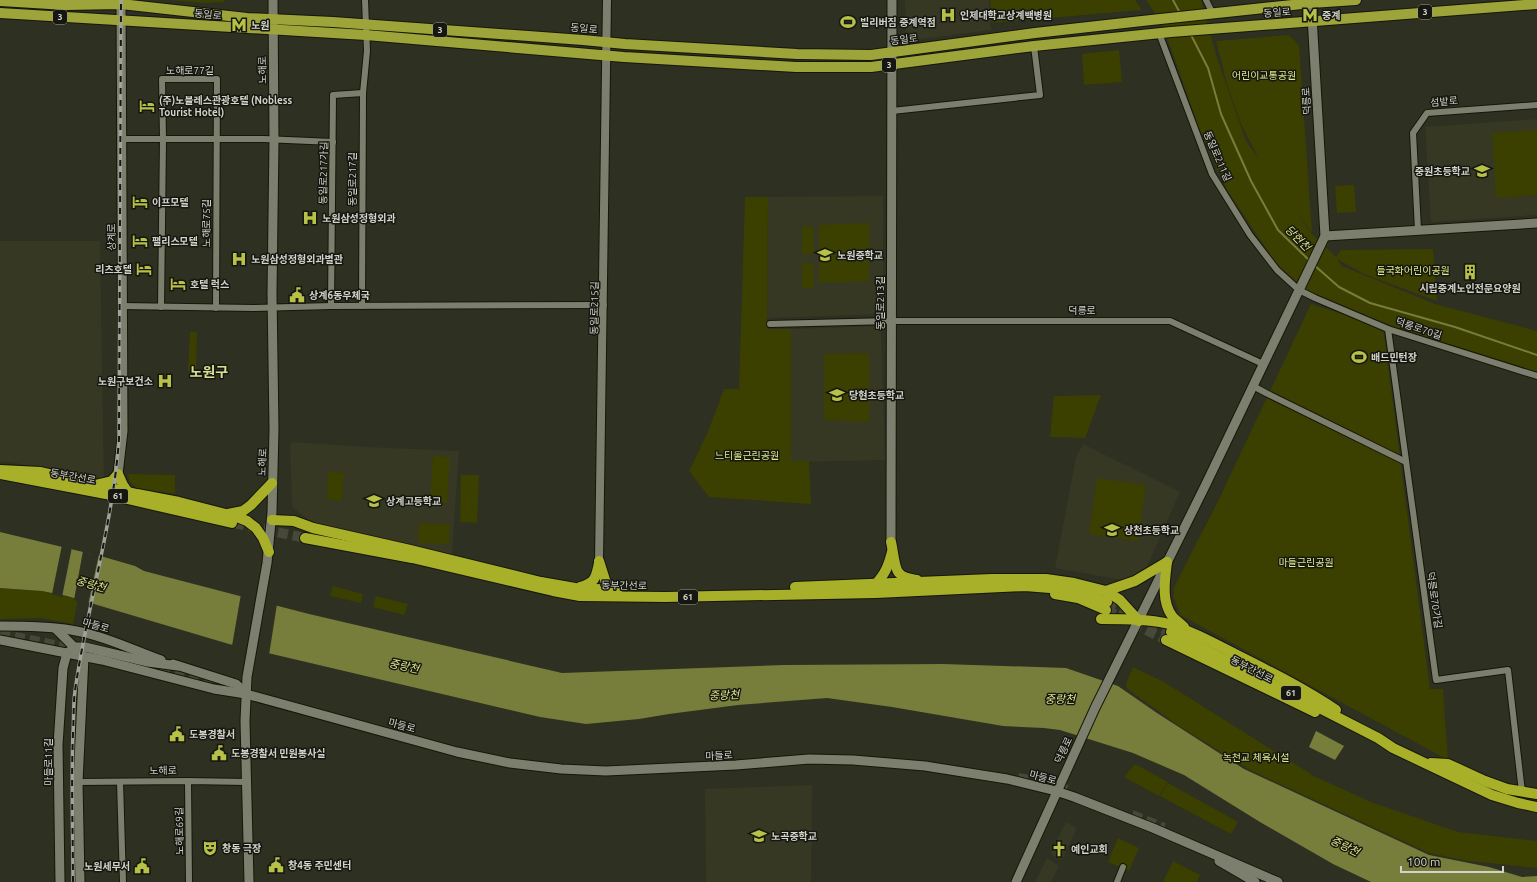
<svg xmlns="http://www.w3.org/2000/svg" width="1537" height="882" viewBox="0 0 1537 882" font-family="Ubuntu,'Noto Sans KR',sans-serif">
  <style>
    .built { fill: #363823 }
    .green { fill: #3b3f00 }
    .water { fill: #777d3a }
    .pier { fill: #2e3021 }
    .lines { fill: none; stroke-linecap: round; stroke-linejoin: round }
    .stream { stroke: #777d3a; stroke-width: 2 }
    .trunk-tunnel { stroke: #47483a; stroke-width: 10; stroke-dasharray: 10 5; stroke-linecap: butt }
    .minor-casing { stroke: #16170a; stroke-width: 8 }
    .tertiary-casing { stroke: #16170a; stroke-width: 10 }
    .secondary-casing { stroke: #16170a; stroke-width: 11 }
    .primary-casing { stroke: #16170a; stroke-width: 12 }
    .trunk-casing { stroke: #16170a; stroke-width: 12 }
    .minor { stroke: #7d7f6e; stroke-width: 6 }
    .tertiary { stroke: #7d7f6e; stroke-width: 8 }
    .secondary { stroke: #7d7f6e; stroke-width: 9 }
    .primary { stroke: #9da43a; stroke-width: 10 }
    .trunk { stroke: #a8b029; stroke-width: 10 }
    .rail-casing { stroke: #a1a398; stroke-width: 3.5 }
    .rail { stroke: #161710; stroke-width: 2; stroke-dasharray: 6; stroke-linecap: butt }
    .labels { text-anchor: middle; stroke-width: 3; stroke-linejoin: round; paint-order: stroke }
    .shield { fill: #161710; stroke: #9a9b92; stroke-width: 1 }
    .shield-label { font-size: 9px; font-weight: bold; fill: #d2d3ca }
    .street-label { font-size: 10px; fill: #d2d3ca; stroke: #161710 }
    .poi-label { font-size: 10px; font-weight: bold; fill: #d2d3ca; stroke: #161710; text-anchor: start }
    .park-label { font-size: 10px; fill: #e0eb8a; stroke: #161710 }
    .water-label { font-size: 11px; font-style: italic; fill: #dfea89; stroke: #161710 }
    .district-label { font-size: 14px; font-weight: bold; fill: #d8e193; stroke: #161710 }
  </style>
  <rect width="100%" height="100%" fill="#2e3021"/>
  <g class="built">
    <polygon points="905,0 989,0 991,30 906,41"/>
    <polygon points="1537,119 1537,215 1431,222 1425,127"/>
    <polygon points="883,196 883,314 767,318 768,197"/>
    <polygon points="0,241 100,241 104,479 9,462 0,462"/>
    <polygon points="881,326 885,460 791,462 791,329"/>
    <polygon points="290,442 368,447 459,451 452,555 343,531 309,520 292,507"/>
    <polygon points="1083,444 1180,492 1146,569 1134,577 1122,580 1055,568 1076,457"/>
    <polygon points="812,785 811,882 706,882 705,789"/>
    <polygon points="1066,822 1077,828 1062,860 1050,854"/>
    <polygon points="1047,858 1059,866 1051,882 1035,882"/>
  </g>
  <g class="green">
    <polygon points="170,0 225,0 223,2 204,3"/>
    <polygon points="990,0 1135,0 1142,10 992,23"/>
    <polygon points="1146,0 1201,0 1217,58 1246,141 1259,159 1241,124 1227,84 1216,41 1289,35 1299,45 1312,233 1294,209 1311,233 1336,257 1341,250 1433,249 1437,301 1364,274 1337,259 1342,266 1435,304 1537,331 1537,372 1389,325 1308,291 1277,265 1227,190 1199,128 1162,23"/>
    <polygon points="1119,50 1122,82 1084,85 1082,54"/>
    <polygon points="1537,130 1537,195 1496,198 1492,133"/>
    <polygon points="1354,185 1356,212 1337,213 1335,186"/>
    <polygon points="745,197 768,197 767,329 791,329 791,461 809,461 811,504 709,497 689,471 707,434 724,389 739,389"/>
    <polygon points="869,223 869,281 819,283 819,225"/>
    <polygon points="813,226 814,254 802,254 802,227"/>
    <polygon points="802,263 813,263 814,288 802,288"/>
    <polygon points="1311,304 1383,327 1430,689 1443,689 1448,760 1180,615 1173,596 1174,593 1173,589 1219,499"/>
    <polygon points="190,332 197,332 196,372 188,371"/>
    <polygon points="869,353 869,422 824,420 824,354"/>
    <polygon points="1101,395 1085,438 1050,437 1054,396"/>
    <polygon points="433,456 450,457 447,503 430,502"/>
    <polygon points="328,472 344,473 342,500 327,500"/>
    <polygon points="128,474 175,475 175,494 137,488 130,482"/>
    <polygon points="461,475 479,475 477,523 460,522"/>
    <polygon points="1097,478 1146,485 1138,541 1089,534"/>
    <polygon points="419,523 450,524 449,544 418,543"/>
    <polygon points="333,586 363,594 361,603 330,596"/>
    <polygon points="0,588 42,591 78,599 73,624 41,618 0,619"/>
    <polygon points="376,596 408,604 404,615 373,607"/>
    <polygon points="1133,667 1164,682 1314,776 1371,802 1458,832 1537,841 1537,868 1469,861 1429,853 1250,770 1179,726 1126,688 1127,681"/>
    <polygon points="1135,764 1168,782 1159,796 1124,777"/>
    <polygon points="1168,783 1238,822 1231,834 1160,796"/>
    <polygon points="1118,838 1139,848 1129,871 1108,862"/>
    <polygon points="1173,861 1200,875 1197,882 1163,882"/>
  </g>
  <g class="water">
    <polygon points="0,532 104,557 135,566 144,571 309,614 562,673 784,665 943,664 1066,668 1118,686 1157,713 1244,769 1429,855 1489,867 1522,877 1537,876 1537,882 1371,882 1333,864 1260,822 1184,775 1133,753 1060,730 1044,728 1003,726 892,707 827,698 738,705 669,714 639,719 586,724 540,717 229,644 67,596 42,591 0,588"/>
    <polygon points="1316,731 1344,746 1335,760 1309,747"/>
  </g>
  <g class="pier">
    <polygon points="62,545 72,547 62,597 52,594"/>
    <polygon points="83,551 89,552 89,555 90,552 99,554 88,605 74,600"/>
    <polygon points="241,594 277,604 269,655 232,646"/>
  </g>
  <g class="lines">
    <g class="stream">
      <polyline points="1173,0 1180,13"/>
      <polyline points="1190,33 1208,68 1221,114 1251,181 1278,230 1311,262"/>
      <polyline points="1314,265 1339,287 1370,303 1455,327 1537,355"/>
    </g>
    <g class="trunk-tunnel">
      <polyline points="234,523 305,538"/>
      <polyline points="1107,602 1133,614"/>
      <polyline points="1106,610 1166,640"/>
      <polyline points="1149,622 1171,632"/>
      <polyline points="0,634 80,650"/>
      <polyline points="131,662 229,688"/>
      <polyline points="1018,778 1049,784 1067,790"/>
      <polyline points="1132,815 1164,828"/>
      <polyline points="1249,873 1265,882"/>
    </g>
    <g class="minor-casing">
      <g id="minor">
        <polyline points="1206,0 1213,14"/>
        <polyline points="1159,33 1212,174 1250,235 1277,270 1299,290 1315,298 1388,329 1537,376"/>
        <polyline points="892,111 1040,95 1034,46"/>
        <polyline points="122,139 264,139 333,142"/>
        <polyline points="1418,230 1413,133 1427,113 1537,105"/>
        <polyline points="122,306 254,308 331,306 604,305"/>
        <polyline points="331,306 333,95 363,93"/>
        <polyline points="362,306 363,93 367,51 365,0"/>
        <polyline points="161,307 163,139 162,79 217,79 216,308"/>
        <polyline points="770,324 891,321 1170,321 1263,364"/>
        <polyline points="1388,329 1436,680 1508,670 1522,792"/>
        <polyline points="1253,386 1266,393 1406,462"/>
        <polyline points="188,781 189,882"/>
        <polyline points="78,782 188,781 247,782"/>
        <polyline points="120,782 123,882"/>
        <polyline points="1117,882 1123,867"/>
      </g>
    </g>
    <g class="tertiary-casing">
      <polyline id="tertiary" points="599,561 607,0"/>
    </g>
    <g class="secondary-casing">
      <g id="secondary">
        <polyline points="1325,236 1537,223"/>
        <polyline points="118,474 123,431 121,0"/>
        <polyline points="891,542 892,0"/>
        <path d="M0,626C23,626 47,626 71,630C102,635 131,649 161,660"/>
        <polyline points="56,629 84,657 78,782 80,882"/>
        <polyline points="0,640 102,660 214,689 246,694 457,752 510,763 561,769 606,771 736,765 809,759 853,760 925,766 1007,779 1056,791 1074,797 1153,828 1278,882"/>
        <polyline points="173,664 236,684 246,694"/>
        <polyline points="1219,861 1255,882"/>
        <polyline points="60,882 58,745 63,668 67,653 76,647 85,647 148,662 178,666"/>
        <polyline points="249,882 245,721 247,677 267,563 272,512 274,429 272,294 274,140 273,0"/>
        <polyline points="1016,882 1095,708 1206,484 1325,236 1311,0"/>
      </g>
    </g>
    <g class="primary-casing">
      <g id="primary">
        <polyline points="0,1 66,5 121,4 247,18 333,22 583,40 625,44 797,54 871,55 1035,33 1151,20 1311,3 1356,0"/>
        <polyline points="0,13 366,35 624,57 796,67 871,67 1034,46 1171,32 1537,4"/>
      </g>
    </g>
    <g class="trunk-casing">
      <g id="trunk">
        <polyline points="0,470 41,472 137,494 179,502 237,517 247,521 256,528 263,538 269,552"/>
        <polyline points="0,474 106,494 232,523"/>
        <polyline points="99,484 112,481 118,474 123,485 127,491"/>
        <polyline points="228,514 243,511 251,505 272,483"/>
        <polyline points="272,520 294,521 313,528 410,550 541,582 575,588 617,590"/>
        <polyline points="305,538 412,558 553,591 580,596 665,597 876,593 1025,586 1075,590 1107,602"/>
        <path d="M891,542C893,549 894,568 899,573C903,578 912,579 917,580"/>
        <polyline points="599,561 606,583 617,590"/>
        <path d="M1167,562C1165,579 1161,601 1172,616C1175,620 1180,623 1184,627"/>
        <path d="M875,585C885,574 888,567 892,552"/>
        <path d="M580,587C595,583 596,578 599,563"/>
        <polyline points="795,587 992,579 1046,579 1074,583 1106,591 1120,600 1139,621"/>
        <polyline points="1106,591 1135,581 1167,562"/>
        <polyline points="1055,594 1078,598 1106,610"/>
        <path d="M1101,619C1120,619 1147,619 1165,623C1190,630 1214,643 1237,655C1271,672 1305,689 1336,710"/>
        <polyline points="1171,632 1378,738 1393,748 1492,795 1518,803 1537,807"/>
        <polyline points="1166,640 1315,712"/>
        <polyline points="1431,763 1448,764 1485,781 1507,789 1537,794"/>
      </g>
    </g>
    <use href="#minor" class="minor"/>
    <use href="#tertiary" class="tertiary"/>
    <use href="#secondary" class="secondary"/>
    <use href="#primary" class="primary"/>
    <use href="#trunk" class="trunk"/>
    <g class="rail-casing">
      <path id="rail" d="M73,882C73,832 71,783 73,733C74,719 73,705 75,691C87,606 113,524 119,439L121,0"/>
    </g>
    <use href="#rail" class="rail"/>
  </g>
  <defs>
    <g id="hospital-bare" transform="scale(1.2)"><path d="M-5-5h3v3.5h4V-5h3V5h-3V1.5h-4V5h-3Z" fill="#b7c148" stroke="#161710" stroke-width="2.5" paint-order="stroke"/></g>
    <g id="metro-bare" transform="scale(1.2)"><path d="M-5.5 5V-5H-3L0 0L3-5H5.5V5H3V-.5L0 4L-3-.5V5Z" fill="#b7c148" stroke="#161710" stroke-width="2.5" paint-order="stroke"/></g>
    <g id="stadium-bare" transform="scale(1.2)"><path d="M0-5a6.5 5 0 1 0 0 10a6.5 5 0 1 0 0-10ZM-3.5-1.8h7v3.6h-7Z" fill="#b7c148" stroke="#161710" stroke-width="2.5" paint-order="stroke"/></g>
    <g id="hotel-bare" transform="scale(1.2)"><path d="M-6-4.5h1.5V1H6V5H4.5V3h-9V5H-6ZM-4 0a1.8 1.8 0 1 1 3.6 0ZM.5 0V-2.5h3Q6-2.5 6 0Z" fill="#b7c148" stroke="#161710" stroke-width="2.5" paint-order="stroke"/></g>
    <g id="school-bare" transform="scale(1.2)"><path d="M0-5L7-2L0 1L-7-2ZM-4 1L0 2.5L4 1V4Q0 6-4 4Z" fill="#b7c148" stroke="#161710" stroke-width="2.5" paint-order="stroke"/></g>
    <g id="building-bare" transform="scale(1.2)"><path d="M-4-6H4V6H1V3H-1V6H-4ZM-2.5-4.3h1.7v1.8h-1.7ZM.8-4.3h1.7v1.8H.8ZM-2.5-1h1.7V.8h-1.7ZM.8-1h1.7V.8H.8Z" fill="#b7c148" stroke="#161710" stroke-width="2.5" paint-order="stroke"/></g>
    <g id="civic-bare" transform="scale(1.2)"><path d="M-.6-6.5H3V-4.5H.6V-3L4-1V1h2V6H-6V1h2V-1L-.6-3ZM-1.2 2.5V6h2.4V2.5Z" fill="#b7c148" stroke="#161710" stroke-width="2.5" paint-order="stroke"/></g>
    <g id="theatre-bare" transform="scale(1.2)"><path d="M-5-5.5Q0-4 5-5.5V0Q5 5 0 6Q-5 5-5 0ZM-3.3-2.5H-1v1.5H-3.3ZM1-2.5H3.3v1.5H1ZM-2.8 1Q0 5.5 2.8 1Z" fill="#b7c148" stroke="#161710" stroke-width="2.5" paint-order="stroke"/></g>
    <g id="church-bare" transform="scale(1.2)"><path d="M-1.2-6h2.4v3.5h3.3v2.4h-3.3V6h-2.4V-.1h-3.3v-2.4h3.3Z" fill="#b7c148" stroke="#161710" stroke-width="2.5" paint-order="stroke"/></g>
  </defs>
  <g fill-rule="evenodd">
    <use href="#hospital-bare" x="948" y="15"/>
    <use href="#metro-bare" x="1310" y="15"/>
    <use href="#stadium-bare" x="848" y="22"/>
    <use href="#metro-bare" x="239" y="25"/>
    <use href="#hotel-bare" x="147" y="106"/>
    <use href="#school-bare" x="1482" y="171"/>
    <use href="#hotel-bare" x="140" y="202"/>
    <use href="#hospital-bare" x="310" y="218"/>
    <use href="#hotel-bare" x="140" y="241"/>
    <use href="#school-bare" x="825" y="255"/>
    <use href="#hospital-bare" x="239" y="259"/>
    <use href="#hotel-bare" x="144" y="269"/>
    <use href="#building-bare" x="1470" y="272"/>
    <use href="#hotel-bare" x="178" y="284"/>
    <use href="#civic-bare" x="297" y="295"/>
    <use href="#stadium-bare" x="1359" y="357"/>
    <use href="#hospital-bare" x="165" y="381"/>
    <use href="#school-bare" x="837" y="395"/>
    <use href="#school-bare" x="374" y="501"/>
    <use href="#school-bare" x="1112" y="530"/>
    <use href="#civic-bare" x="177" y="734"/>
    <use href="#civic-bare" x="219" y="753"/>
    <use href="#school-bare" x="759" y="836"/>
    <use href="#theatre-bare" x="210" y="848"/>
    <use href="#church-bare" x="1059" y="849"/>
    <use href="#civic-bare" x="276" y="865"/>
    <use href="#civic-bare" x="142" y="866"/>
  </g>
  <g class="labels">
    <g class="shield">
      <rect x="1418" y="5" width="14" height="14" rx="3"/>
      <rect x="53" y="10" width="14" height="14" rx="3"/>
      <rect x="433" y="23" width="14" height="14" rx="3"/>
      <rect x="882" y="58" width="14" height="14" rx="3"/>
      <rect x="108" y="489" width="20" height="14" rx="3"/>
      <rect x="678" y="590" width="20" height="14" rx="3"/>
      <rect x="1281" y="686" width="20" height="14" rx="3"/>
    </g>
    <g class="shield-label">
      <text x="1425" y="15">3</text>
      <text x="60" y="20">3</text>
      <text x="440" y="33">3</text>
      <text x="889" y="68">3</text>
      <text x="118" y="499">61</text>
      <text x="688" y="600">61</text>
      <text x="1291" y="696">61</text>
    </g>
    <g class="street-label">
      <text transform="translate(1277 12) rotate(-4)" y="4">동일로</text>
      <text transform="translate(208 14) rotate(6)" y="4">동일로</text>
      <text transform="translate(584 28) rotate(5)" y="4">동일로</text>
      <text transform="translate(904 39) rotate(-7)" y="4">동일로</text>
      <text x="190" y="74">노해로77길</text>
      <text transform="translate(262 70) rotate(-91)" y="4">노해로</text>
      <text transform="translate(1306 101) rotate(-93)" y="4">덕릉로</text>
      <text transform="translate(1444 101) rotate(-5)" y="4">섬밭로</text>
      <text transform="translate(1218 156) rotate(66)" y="4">동일로211길</text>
      <text transform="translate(323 173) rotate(-89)" y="4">동일로217가길</text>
      <text transform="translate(352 179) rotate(-90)" y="4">동일로217길</text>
      <text transform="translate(206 223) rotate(-90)" y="4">노해로75길</text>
      <text transform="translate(111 237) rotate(-90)" y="4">상계로</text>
      <text transform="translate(880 303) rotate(-90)" y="4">동일로213길</text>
      <text transform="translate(594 308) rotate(-89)" y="4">동일로215길</text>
      <text x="1082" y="314">덕릉로</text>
      <text transform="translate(1419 328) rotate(18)" y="4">덕릉로70길</text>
      <text transform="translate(262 462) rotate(-88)" y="4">노해로</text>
      <text transform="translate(73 476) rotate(10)" y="4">동부간선로</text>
      <text transform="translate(624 585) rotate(1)" y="4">동부간선로</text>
      <text transform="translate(1435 600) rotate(82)" y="4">덕릉로70가길</text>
      <text transform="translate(96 625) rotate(16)" y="4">마들로</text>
      <text transform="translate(1252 669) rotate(27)" y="4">동부간선로</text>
      <text transform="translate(402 725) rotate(15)" y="4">마들로</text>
      <text transform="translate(1063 750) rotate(-65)" y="4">덕릉로</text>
      <text transform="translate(719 755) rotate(-3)" y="4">마들로</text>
      <text transform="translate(48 762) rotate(-90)" y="4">마들로11길</text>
      <text transform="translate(163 770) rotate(-1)" y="4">노해로</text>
      <text transform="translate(1043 777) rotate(15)" y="4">마들로</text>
      <text transform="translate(179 831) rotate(-91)" y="4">노해로69길</text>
    </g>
    <g class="poi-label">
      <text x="960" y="19">인제대학교상계백병원</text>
      <text x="1322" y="19">중계</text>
      <text x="860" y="26">빌리버짐 중계역점</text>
      <text x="251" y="29">노원</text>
      <text x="159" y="104">(주)노블레스관광호텔 (Nobless<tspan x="159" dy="12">Tourist Hotel)</tspan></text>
      <text x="1470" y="175" text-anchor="end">중원초등학교</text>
      <text x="152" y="206">이프모텔</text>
      <text x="322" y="222">노원삼성정형외과</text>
      <text x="152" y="245">팰리스모텔</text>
      <text x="837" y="259">노원중학교</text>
      <text x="251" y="263">노원삼성정형외과별관</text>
      <text x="132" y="273" text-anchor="end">리츠호텔</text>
      <text x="190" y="288">호텔 럭스</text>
      <text x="1470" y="292" text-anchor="middle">시립중계노인전문요양원</text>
      <text x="309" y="299">상계6동우체국</text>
      <text x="1371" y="361">배드민턴장</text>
      <text x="153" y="385" text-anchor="end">노원구보건소</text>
      <text x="849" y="399">당현초등학교</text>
      <text x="386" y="505">상계고등학교</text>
      <text x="1124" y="534">상천초등학교</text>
      <text x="189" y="738">도봉경찰서</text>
      <text x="231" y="757">도봉경찰서 민원봉사실</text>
      <text x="771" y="840">노곡중학교</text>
      <text x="222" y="852">창동 극장</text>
      <text x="1071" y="853">예인교회</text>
      <text x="288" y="869">창4동 주민센터</text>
      <text x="130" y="870" text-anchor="end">노원세무서</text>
    </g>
    <g class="park-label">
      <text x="1264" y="79">어린이교통공원</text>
      <text x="1413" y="274">들국화어린이공원</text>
      <text x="747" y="459">느티울근린공원</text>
      <text x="1306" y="566">마들근린공원</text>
      <text x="1256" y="761">녹천교 체육시설</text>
    </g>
    <g class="water-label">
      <text transform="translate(1298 238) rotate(45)" y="4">당현천</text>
      <text transform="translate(91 584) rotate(16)" y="4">중랑천</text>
      <text transform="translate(404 666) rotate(12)" y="4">중랑천</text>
      <text transform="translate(724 695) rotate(-2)" y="4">중랑천</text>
      <text x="1060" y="703">중랑천</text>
      <text transform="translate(1345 846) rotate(26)" y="4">중랑천</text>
    </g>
    <g class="district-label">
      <text x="209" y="377">노원구</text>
    </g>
  </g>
  <path d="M1401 866v6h102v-6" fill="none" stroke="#d2d3ca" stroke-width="2"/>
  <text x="1407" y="866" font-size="12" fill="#d2d3ca" stroke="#161710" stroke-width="3" paint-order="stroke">100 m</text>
</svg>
